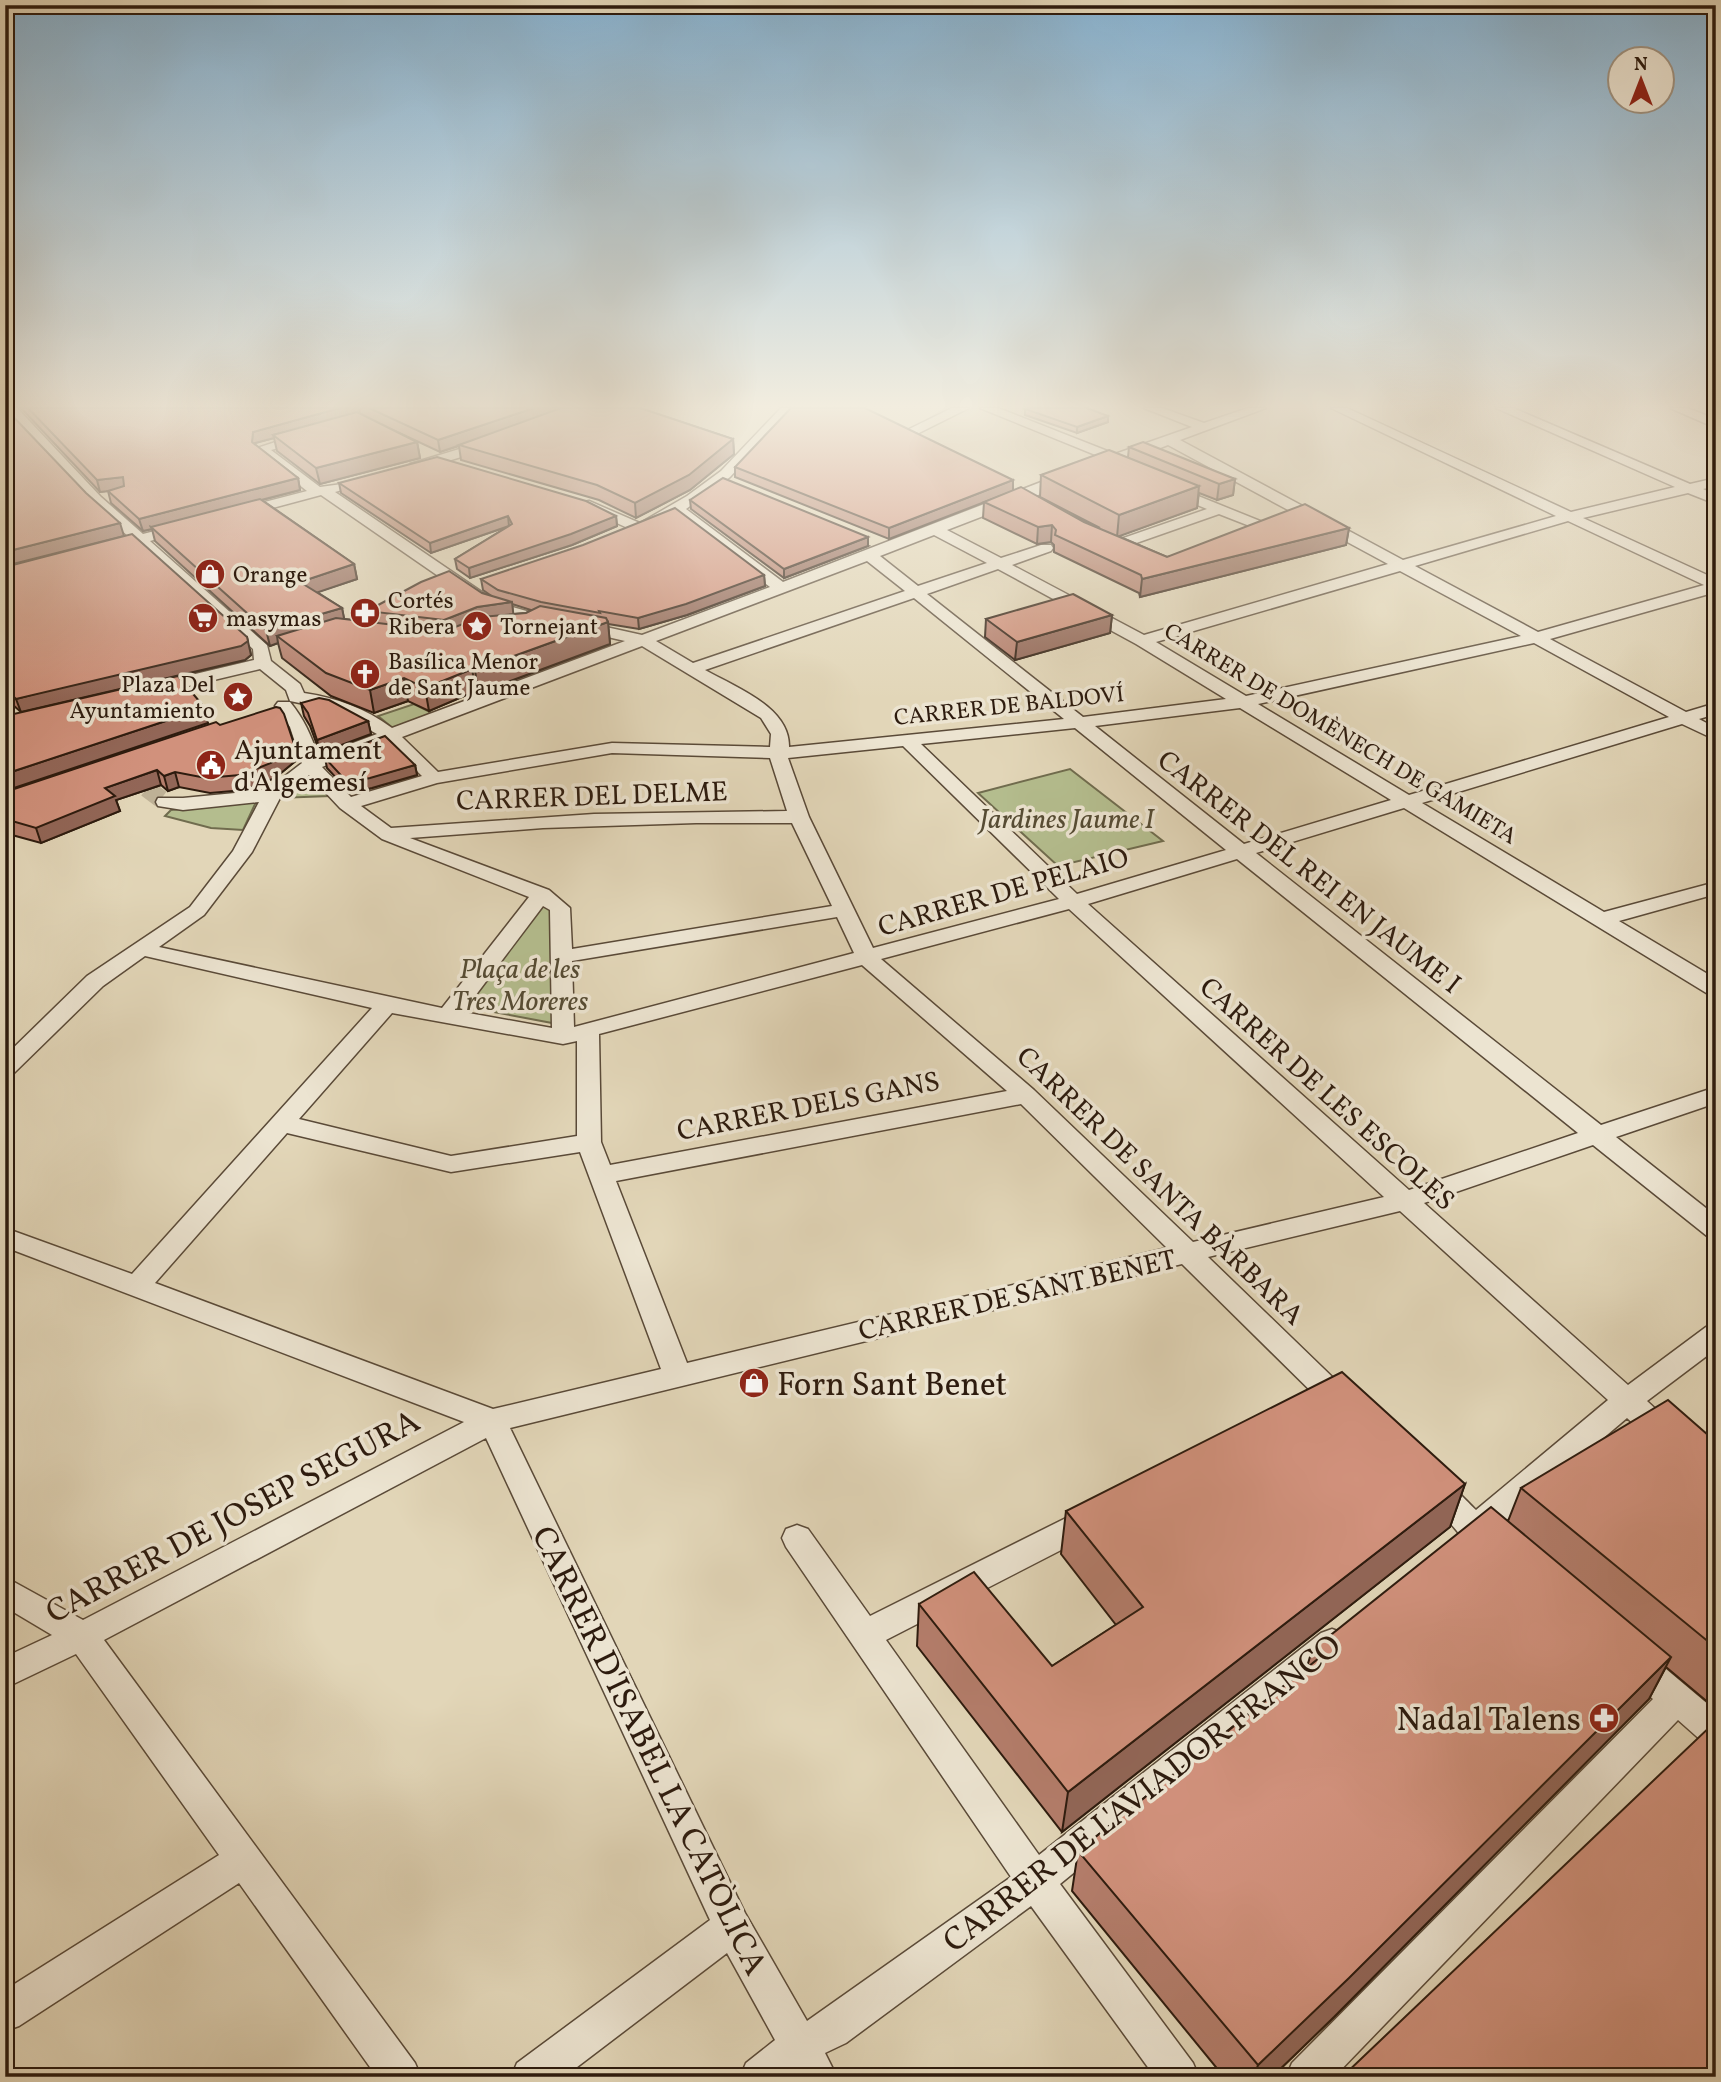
<svg xmlns="http://www.w3.org/2000/svg" width="1721" height="2082" viewBox="0 0 1721 2082" font-family="Vollkorn,serif">
  <style>
    .green { fill: #b4bd8e; stroke: #706c4e; stroke-width: 2 }
    .lines { fill: none; stroke-linecap: round; stroke-linejoin: round }
    .street-tunnel { stroke: #beb196; stroke-width: 18; stroke-dasharray: 18 9; stroke-linecap: butt }
    .street-casing { stroke: #5a4a38; stroke-width: 3 }
    .street { fill: #ece4d1; fill-rule: evenodd }
    .wall { fill: #b47d6b; stroke: #2d1b0e; stroke-width: 2; fill-rule: evenodd }
    .shaded-wall { fill: #926657; stroke: #2d1b0e; stroke-width: 2 }
    .building { fill: #d1917c; stroke: #2d1b0e; stroke-width: 2 }
    .labels { text-anchor: middle; stroke-width: 7; stroke-linejoin: round; paint-order: stroke }
    .far-poi-label { font-size: 23px; fill: #2d1b0e; stroke: #ece4d1; text-anchor: start }
    .far-street-label { font-size: 23px; fill: #2d1b0e; stroke: #ece4d1 }
    .poi-label { font-size: 28px; fill: #2d1b0e; stroke: #ece4d1; text-anchor: start }
    .street-label { font-size: 28px; fill: #2d1b0e; stroke: #ece4d1 }
    .park-label { font-size: 28px; font-style: italic; fill: #564c34; stroke: #ece4d1 }
    .near-poi-label { font-size: 33px; fill: #2d1b0e; stroke: #ece4d1; text-anchor: start }
    .near-street-label { font-size: 33px; fill: #2d1b0e; stroke: #ece4d1 }
  </style>
  <rect width="100%" height="100%" fill="#e2d6b8"/>
  <filter id="stains"><feTurbulence type="fractalNoise" baseFrequency=".00286" numOctaves="4"/><feColorMatrix values="0 0 0 0 .2 0 0 0 0 .09 0 0 0 0 .02 0 0 0 .5 -.17"/></filter>
  <radialGradient id="worn" r=".72"><stop offset=".6" stop-color="#630" stop-opacity="0"/><stop offset="1" stop-color="#630" stop-opacity=".3"/></radialGradient>
  <g class="green">
    <polygon points="414,704 432,713 394,729 378,716"/>
    <polygon points="1070,769 1163,841 1058,866 978,793"/>
    <polygon points="306,775 312,775 329,796 279,798"/>
    <polygon points="256,802 243,830 211,828 165,816 171,810"/>
    <polygon points="540,903 552,910 552,1023 467,1007"/>
  </g>
  <g class="lines">
    <polyline class="street-tunnel" points="125,772 165,802"/>
    <g class="street-casing">
      <g id="street">
        <path d="M5,408H17L101,497L143,534L182,524L187,525L189,528L187,531L150,541L267,645L271,661L300,684L304,693C337,698 365,708 392,728L625,641L573,629L571,626L573,623L579,621L642,635L770,587L675,515L649,526L642,522L687,496L721,471L781,408H794L730,477L686,509L783,582L1103,458L980,408H998L1115,454L1192,427L1144,408H1162L1204,423L1248,408H1266L1180,440L1403,560L1556,516L1331,408H1347L1571,512L1675,487L1496,408H1513L1690,484L1716,478V486L1703,489L1716,495V504L1688,493L1583,518L1716,579V592L1550,639L1686,712L1716,703V714L1699,719L1716,728V740L1682,724L1422,803L1604,912L1716,882V894L1619,921L1716,979V996L1708,994L1404,808L1256,853L1601,1125L1716,1087V1103L1616,1137L1716,1216V1239L1707,1236L1593,1145L1424,1203L1628,1385L1706,1327L1716,1324V1349L1647,1401L1674,1426L1679,1434L1674,1442C1654,1449 1641,1431 1627,1418L1497,1528L1508,1544L1504,1553C1481,1561 1481,1546 1462,1539C1452,1519 1428,1509 1418,1489L1422,1480C1445,1473 1460,1495 1476,1510L1608,1400L1400,1211L1208,1257L1352,1396L1356,1404L1352,1412L1342,1415L1332,1412L1182,1264L510,1428L745,1913L807,2021L1011,1877L786,1547L782,1538L786,1529L797,1525L808,1529L870,1616L1078,1512L1089,1508L1100,1512L1104,1521L1100,1530L886,1640L1039,1855L1321,1633L1332,1629L1343,1633L1348,1643L1343,1653L1060,1884L1193,2063L1199,2077H1155L1031,1906L846,2043L825,2053L837,2077L794,2075L740,2077L746,2063L775,2040L727,1953L564,2077H511L517,2063L710,1920L486,1438L104,1640L415,2063L421,2077H377L239,1883L19,2026L5,2031V1990L219,1855L76,1654L5,1688V1657L52,1635L5,1607V1577L83,1620L464,1422L5,1247V1228L132,1274L372,1008L145,956L103,986L13,1074L5,1076V1056L87,976L190,907L233,851L259,802L183,810L158,806L156,802L158,798H183L267,790L302,763L290,727L275,706L278,702H290C304,719 311,735 318,756L377,734L333,710L290,701L286,690L260,669L155,694L149,693L146,689L149,685L254,660L253,649L137,544L110,551L105,550L103,547L105,544L129,537L91,503L5,411ZM1168,445L1388,564L1144,635L1012,565L1051,551L1053,548L1051,545H1041L1001,558L947,530ZM1568,521L1704,585L1538,632L1415,566ZM934,535L987,563L918,586L880,556ZM867,561L905,591L693,663L656,641ZM998,569L1136,644L1226,699L1083,717L927,594ZM1400,571L1521,636L1246,696L1156,642ZM914,598L1064,719L789,747C790,707 735,687 705,670ZM1534,643L1669,717L1409,795L1258,704ZM642,646L761,718L771,734L770,747L612,743L438,772L402,737ZM1240,708L1391,800L1244,844L1095,726ZM1075,728L1226,850L1077,894L921,744ZM387,742L422,776L351,797L322,767ZM903,746L1059,899L873,948L809,817L788,758ZM612,753L770,758L787,811L594,814L391,828L361,806L437,783ZM309,775L340,808L382,839L529,897L442,1008L159,947L204,915L252,852L280,798ZM696,823H792L832,906L572,949L570,908L549,890L410,838L543,828ZM1237,859L1578,1133L1409,1190L1088,904ZM543,906L550,910L552,1028L463,1012ZM1069,909L1384,1197L1193,1242L1034,1090L881,959ZM837,917L854,953L574,1027L572,961ZM862,965L1007,1091L610,1165L601,1142L599,1034ZM392,1013L563,1044L577,1041V1136L451,1156L299,1119ZM1021,1104L1167,1248L687,1363L616,1181ZM287,1133L451,1172L580,1152L661,1369L493,1409L155,1283Z"/>
        <polygon points="952,408 969,408 913,436 908,437 901,433"/>
        <polygon points="1670,408 1687,408 1716,419 1716,428"/>
        <polygon points="303,433 310,437 308,440 271,450 320,487 342,484 342,490 335,492 498,603 551,618 553,621 551,624 545,626 486,609 321,495 239,517 234,516 234,510 307,491 254,449"/>
        <polygon points="489,440 496,444 494,447 415,471 408,467 410,464"/>
        <polygon points="1171,485 1265,523 1281,517 1288,521 1265,532 1219,514 1122,548 1112,548 1110,545 1112,542 1207,509 1166,492 1166,486"/>
        <polygon points="589,501 642,524 644,527 637,531 632,530 584,508 584,502"/>
        <polygon points="1635,1648 1647,1653 1716,1711 1716,1748 1704,1743 1678,1720 1334,2077 1286,2077 1292,2063 1653,1699 1623,1673 1619,1663 1623,1653"/>
      </g>
    </g>
    <use href="#street" class="street"/>
  </g>
  <g class="wall">
    <path d="M21,408H640L733,439L734,454L690,490L636,518L599,500L461,460L459,446L440,452L378,423L417,442L420,458L320,484L277,451L274,438L255,443V445L298,478L300,490L262,500L354,564L357,579L317,592L342,608L344,619L369,622L367,611L482,593L493,597L483,590L481,579L764,575L765,586L687,615L639,629L608,624L610,644L478,693L476,691L429,711L408,701L374,713L331,696L282,658L278,643L270,646L155,541L152,529L143,531L111,503L108,491L100,492ZM512,604L531,610L526,613L513,614Z"/>
    <polygon points="1025,409 1108,416 1108,422 1077,433 1025,415"/>
    <polygon points="1129,447 1235,479 1233,495 1217,500 1199,493 1197,508 1118,536 1167,557 1349,528 1346,545 1140,597 1139,593 1054,552 1054,545 1051,542 1037,544 983,518 984,502 889,539 735,477 735,467 1013,491 1100,528 1040,497 1041,475 1128,457"/>
    <polygon points="339,483 616,516 617,526 572,545 470,578 457,569 455,559 509,526 431,553 341,493"/>
    <polygon points="690,500 868,546 784,578 691,509"/>
    <polygon points="5,567 250,650 251,655 245,660 87,697 208,723 21,712 5,698"/>
    <polygon points="1112,615 1110,633 1015,660 985,637 986,619"/>
    <polygon points="301,703 368,721 371,734 320,753 310,726 304,716"/>
    <polygon points="220,725 298,759 275,778 244,790 210,793 179,787 168,791 161,785 116,800 120,811 41,843 12,835 5,830 5,792"/>
    <polygon points="325,758 415,765 417,775 372,788 350,793 327,768"/>
    <polygon points="1716,1442 1716,1709 1666,1667 1649,1699 1334,2017 1272,2077 1224,2077 1072,1891 1078,1851 1307,1667 1312,1650 1508,1521 1521,1488"/>
    <polygon points="1465,1484 1450,1527 1062,1832 917,1646 919,1604 1052,1666 1116,1625 1061,1554 1066,1511"/>
  </g>
  <g class="shaded-wall">
    <polygon points="340,408 359,408 360,414 273,435 274,438 255,443 254,454 252,442 253,432"/>
    <polygon points="534,408 568,408 440,452 438,440"/>
    <polygon points="1108,416 1108,422 1077,433 1077,427"/>
    <polygon points="733,439 734,454 690,490 636,518 635,503"/>
    <polygon points="417,442 420,458 320,484 316,468"/>
    <polygon points="123,477 127,489 100,492 97,480"/>
    <polygon points="298,478 300,490 153,528 151,527 152,529 143,531 139,519"/>
    <polygon points="1235,479 1233,495 1217,500 1219,484"/>
    <polygon points="1013,480 1013,491 889,539 889,528"/>
    <polygon points="1199,486 1197,508 1117,537 1119,515"/>
    <polygon points="508,516 509,526 431,553 430,543"/>
    <polygon points="616,516 617,526 572,545 470,578 469,568"/>
    <polygon points="120,523 124,536 5,566 5,552"/>
    <polygon points="1052,525 1051,542 1037,544 1038,527"/>
    <polygon points="1349,528 1346,545 1140,597 1142,579"/>
    <polygon points="868,537 868,546 784,578 784,569"/>
    <polygon points="354,564 357,579 304,597 300,582"/>
    <polygon points="764,575 765,586 687,615 639,629 638,618"/>
    <polygon points="512,602 514,620 447,638 444,620 477,607"/>
    <polygon points="342,608 345,623 277,636 278,643 270,646 266,630"/>
    <polygon points="1112,615 1110,633 1015,660 1017,642"/>
    <polygon points="608,622 610,644 478,693 475,670"/>
    <polygon points="247,637 251,655 245,660 21,712 16,699"/>
    <polygon points="472,669 476,691 429,711 425,688"/>
    <polygon points="404,678 408,701 374,713 370,690"/>
    <polygon points="205,708 208,723 5,791 5,774"/>
    <polygon points="368,721 371,734 320,753 317,740"/>
    <polygon points="294,744 298,759 275,778 244,790 240,775"/>
    <polygon points="415,765 417,775 372,788 350,793 348,783"/>
    <polygon points="157,770 161,785 116,800 120,811 41,843 36,828 105,788"/>
    <polygon points="175,772 179,787 168,791 164,776"/>
    <polygon points="1465,1484 1450,1527 1062,1832 1068,1792"/>
    <polygon points="1671,1657 1649,1699 1334,2017 1272,2077 1254,2077 1258,2065"/>
  </g>
  <g class="building">
    <polygon points="5,408 86,493 120,523 5,552"/>
    <polygon points="28,408 340,408 253,432 252,442 298,478 139,519 108,491 124,486 123,477 97,480"/>
    <polygon points="369,408 534,408 438,440"/>
    <polygon points="561,408 640,408 733,439 689,475 635,503 597,485 459,445"/>
    <polygon points="791,408 865,408 1013,480 889,528 735,467"/>
    <polygon points="1029,408 1087,408 1108,416 1077,427 1025,409"/>
    <polygon points="357,412 417,442 316,468 273,435"/>
    <polygon points="1143,442 1235,479 1219,484 1129,447"/>
    <polygon points="1109,450 1199,486 1119,515 1041,475"/>
    <polygon points="437,457 586,501 616,516 571,534 469,568 455,559 512,524 508,516 430,543 339,483"/>
    <polygon points="723,478 868,537 784,569 690,500"/>
    <polygon points="1021,487 1084,522 1167,557 1305,504 1349,528 1142,579 1141,575 1055,535 1056,530 1052,525 1038,527 984,502"/>
    <polygon points="260,499 354,564 300,582 342,608 266,630 151,527"/>
    <polygon points="675,508 764,575 686,604 638,618 599,611 600,613 541,602 498,590 481,579 583,545"/>
    <polygon points="132,534 247,637 248,641 241,646 16,699 5,688 5,567"/>
    <polygon points="449,571 482,593 512,602 477,607 444,620 367,611 421,582"/>
    <polygon points="1073,594 1112,615 1017,642 986,619"/>
    <polygon points="540,606 606,618 608,622 475,670 472,669 425,688 404,678 370,690 326,673 277,636 336,618 445,631 481,617 526,613"/>
    <polygon points="178,676 205,708 5,774 5,716"/>
    <polygon points="319,698 329,700 368,721 317,740 308,713 301,703"/>
    <polygon points="276,707 280,708 284,714 294,744 271,763 240,775 206,778 175,772 164,776 157,770 105,788 115,796 36,828 5,819 5,792 216,722 220,725"/>
    <polygon points="385,736 415,765 370,778 348,783 325,758"/>
    <polygon points="1342,1372 1465,1484 1068,1792 919,1604 974,1572 1052,1666 1143,1607 1066,1511"/>
    <polygon points="1668,1400 1716,1442 1716,1648 1521,1488"/>
    <polygon points="1491,1507 1671,1657 1349,1978 1258,2065 1078,1851 1319,1658 1312,1650"/>
    <polygon points="1716,1721 1716,2077 1342,2077"/>
  </g>
  <linearGradient id="sky" x2="0" y2="1"><stop stop-color="#88b5d5"/><stop offset="0.58" stop-color="#f2eddf"/><stop offset="1" stop-color="#f2eddf" stop-opacity="0"/></linearGradient>
  <rect width="1721" height="700" fill="url(#sky)"/>
  <defs>
    <g id="shop-disc" transform="scale(1.575)"><circle r="9.5" fill="#8f2418" stroke="#ece4d1"/><path d="M-5-2.5h2.3a2.7 3.5 0 0 1 5.4 0H5L5.5 6h-11ZM-1.5-2.5h3a1.5 2.3 0 0 0-3 0Z" fill="#fff"/></g>
    <g id="pharmacy-disc" transform="scale(1.575)"><circle r="9.5" fill="#8f2418" stroke="#ece4d1"/><path d="M-2-6h4v4h4v4h-4v4h-4v-4h-4v-4h4Z" fill="#fff"/></g>
    <g id="supermarket-disc" transform="scale(1.575)"><circle r="9.5" fill="#8f2418" stroke="#ece4d1"/><path d="M-6-5.5h2.5l.6 2H6L4.5 2H-2.5L-4.4-4H-6ZM-1.5 3.2a1.3 1.3 0 1 0 .1 0ZM3 3.2a1.3 1.3 0 1 0 .1 0Z" fill="#fff"/></g>
    <g id="sight-disc" transform="scale(1.575)"><circle r="9.5" fill="#8f2418" stroke="#ece4d1"/><path d="M0-6L1.8-2.2L6-1.7L2.9 1.2L3.7 5.4L0 3.3L-3.7 5.4L-2.9 1.2L-6-1.7L-1.8-2.2Z" fill="#fff"/></g>
    <g id="church-disc" transform="scale(1.575)"><circle r="9.5" fill="#8f2418" stroke="#ece4d1"/><path d="M-1.2-6h2.4v3.5h3.3v2.4h-3.3V6h-2.4V-.1h-3.3v-2.4h3.3Z" fill="#fff"/></g>
    <g id="civic-disc" transform="scale(1.575)"><circle r="9.5" fill="#8f2418" stroke="#ece4d1"/><path d="M-.6-6.5H3V-4.5H.6V-3L4-1V1h2V6H-6V1h2V-1L-.6-3ZM-1.2 2.5V6h2.4V2.5Z" fill="#fff"/></g>
  </defs>
  <g fill-rule="evenodd">
    <use href="#shop-disc" x="210" y="574"/>
    <use href="#pharmacy-disc" x="365" y="613"/>
    <use href="#supermarket-disc" x="203" y="618"/>
    <use href="#sight-disc" x="477" y="626"/>
    <use href="#church-disc" x="365" y="674"/>
    <use href="#sight-disc" x="238" y="697"/>
    <use href="#civic-disc" x="211" y="765"/>
    <use href="#shop-disc" x="754" y="1383"/>
    <use href="#pharmacy-disc" x="1604" y="1718"/>
  </g>
  <g class="labels">
    <g class="far-poi-label">
      <text x="233" y="582">Orange</text>
      <text x="388" y="608">Cortés<tspan x="388" dy="26">Ribera</tspan></text>
      <text x="226" y="626">masymas</text>
      <text x="500" y="634">Tornejant</text>
      <text x="388" y="669">Basílica Menor<tspan x="388" dy="26">de Sant Jaume</tspan></text>
      <text x="215" y="692" text-anchor="end">Plaza Del<tspan x="215" dy="26">Ayuntamiento</tspan></text>
    </g>
    <g class="far-street-label">
      <text transform="translate(1009 705) rotate(-6)" y="8">CARRER DE BALDOVÍ</text>
      <text transform="translate(1341 733) rotate(31)" y="8">CARRER DE DOMÈNECH DE GAMIETA</text>
    </g>
    <g class="poi-label">
      <text x="234" y="759">Ajuntament<tspan x="234" dy="32">d'Algemesí</tspan></text>
    </g>
    <g class="street-label">
      <text transform="translate(592 795) rotate(-2)" y="10">CARRER DEL DELME</text>
      <text transform="translate(1310 871) rotate(38)" y="10">CARRER DEL REI EN JAUME I</text>
      <text transform="translate(1003 891) rotate(-16)" y="10">CARRER DE PELAIO</text>
      <text transform="translate(1328 1093) rotate(42)" y="10">CARRER DE LES ESCOLES</text>
      <text transform="translate(808 1105) rotate(-11)" y="10">CARRER DELS GANS</text>
      <text transform="translate(1161 1185) rotate(44)" y="10">CARRER DE SANTA BÀRBARA</text>
      <text transform="translate(1017 1294) rotate(-13)" y="10">CARRER DE SANT BENET</text>
    </g>
    <g class="park-label">
      <text x="1067" y="828">Jardines Jaume I</text>
      <text x="520" y="978">Plaça de les<tspan x="520" dy="32">Tres Moreres</tspan></text>
    </g>
    <g class="near-poi-label">
      <text x="777" y="1395">Forn Sant Benet</text>
      <text x="1581" y="1730" text-anchor="end">Nadal Talens</text>
    </g>
    <g class="near-street-label">
      <text transform="translate(232 1515) rotate(-28)" y="12">CARRER DE JOSEP SEGURA</text>
      <text transform="translate(651 1750) rotate(64)" y="12">CARRER D'ISABEL LA CATÒLICA</text>
      <text transform="translate(1141 1792) rotate(-38)" y="12">CARRER DE L'AVIADOR FRANCO</text>
    </g>
  </g>
  <rect width="1721" height="2082" fill="none" stroke="#e2d6b8" stroke-width="28"/>
  <rect x="7" y="7" width="1707" height="2068" fill="none" stroke="#2d1b0e" stroke-width="3.5"/>
  <rect x="14" y="14" width="1693" height="2054" fill="none" stroke="#2d1b0e" stroke-width="2"/>
  <g transform="translate(1641 80)"><circle r="33" fill="#ece4d1" stroke="#a09483" stroke-width="2"/>
  <path d="M0-5L12 26L0 18L-12 26Z" fill="#8f2418"/>
  <text y="-10" font-size="19" font-weight="bold" text-anchor="middle" fill="#2d1b0e">N</text>
  </g>
  <rect width="100%" height="100%" filter="url(#stains)"/>
  <rect width="100%" height="100%" fill="url(#worn)"/>
</svg>
